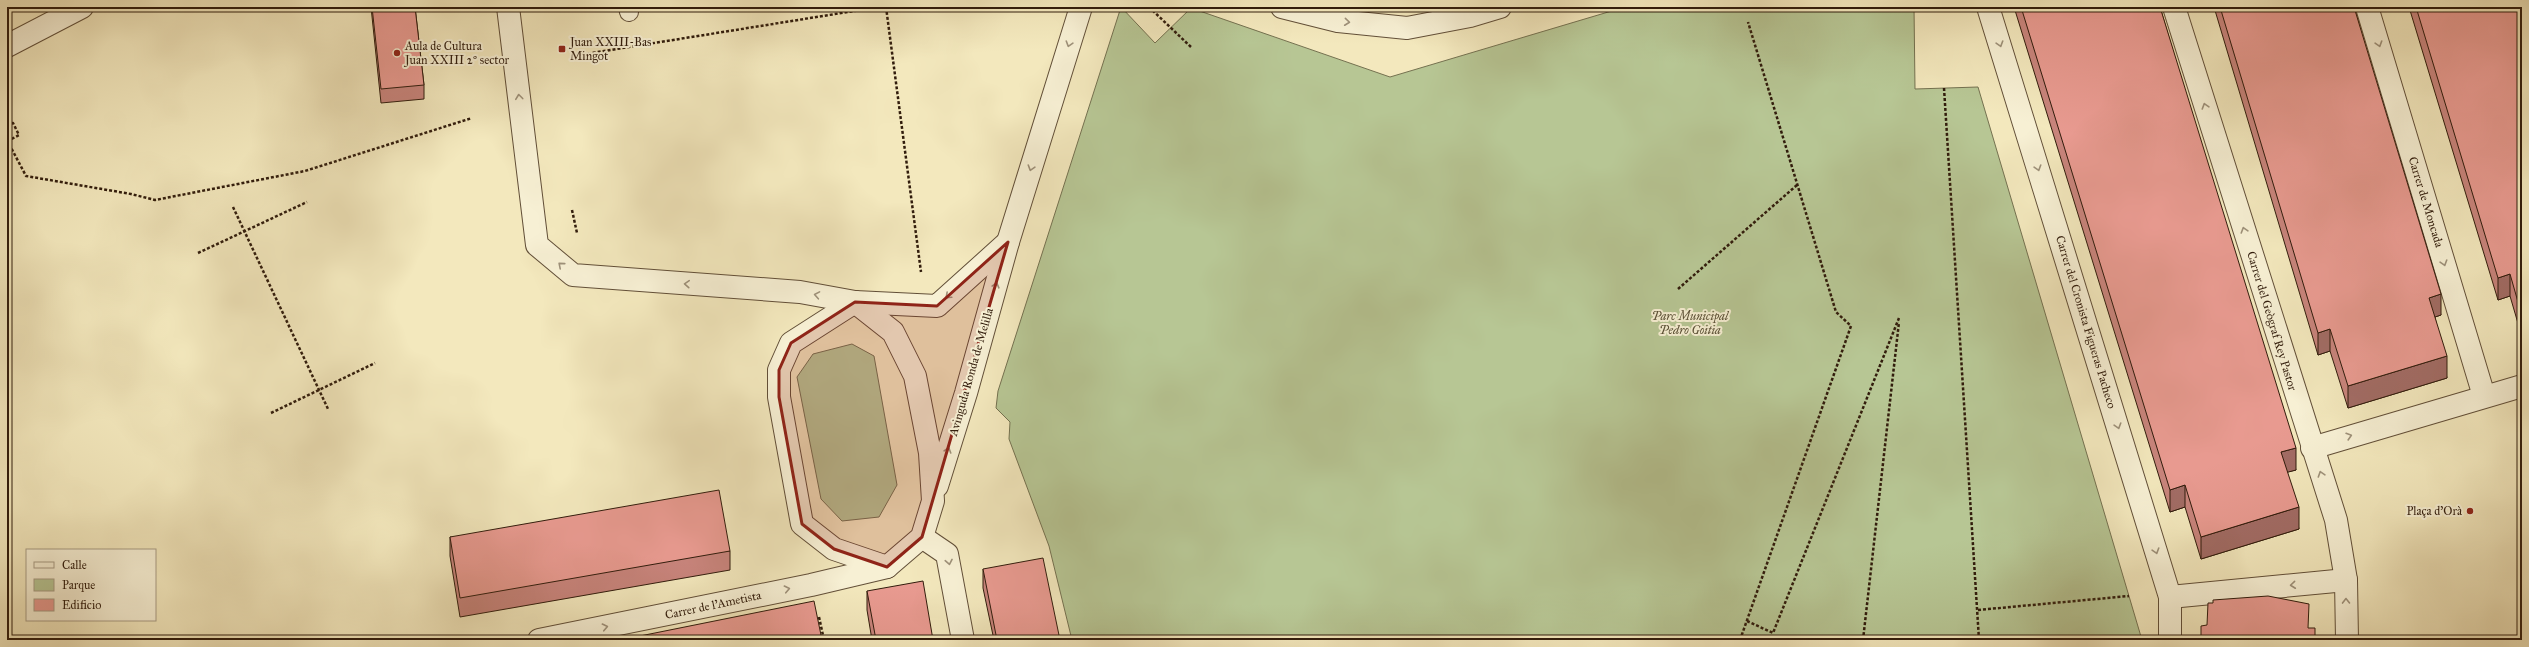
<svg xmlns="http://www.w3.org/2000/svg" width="2529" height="647" viewBox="0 0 2529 647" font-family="'IM FELL Great Primer',serif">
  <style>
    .green { fill: #b7c694; stroke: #747150 }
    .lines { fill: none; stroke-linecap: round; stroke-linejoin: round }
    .service-casing { stroke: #624f38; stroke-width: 20 }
    .pedestrian-casing { stroke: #624f38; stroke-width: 24 }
    .minor-casing { stroke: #624f38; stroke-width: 24 }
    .tertiary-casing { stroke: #624f38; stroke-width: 24 }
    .path { stroke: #311c0c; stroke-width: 2.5; stroke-dasharray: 3 2; stroke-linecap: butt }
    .service { stroke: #f7f0d4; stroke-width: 18 }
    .pedestrian { stroke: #f7f0d4; stroke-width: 22 }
    .minor { stroke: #f7f0d4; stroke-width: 22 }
    .tertiary { stroke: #f7f0d4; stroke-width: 22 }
    .wall { fill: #c8847c; stroke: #311c0c }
    .shaded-wall { fill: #a26c65; stroke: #311c0c }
    .building { fill: #e89a90; stroke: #311c0c }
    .oneway { stroke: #9e917a }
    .marked { fill: #8f2418; fill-opacity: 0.2; stroke: #8f2418; stroke-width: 3; stroke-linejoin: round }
    .poi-dot { fill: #8f2418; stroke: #f7f0d4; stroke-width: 1.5 }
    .labels { text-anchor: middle; stroke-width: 4; stroke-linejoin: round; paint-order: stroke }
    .poi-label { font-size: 12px; fill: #311c0c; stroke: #f7f0d4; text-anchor: start }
    .street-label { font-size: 12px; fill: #311c0c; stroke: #f7f0d4 }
    .park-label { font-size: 12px; font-style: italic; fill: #594f35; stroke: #f7f0d4 }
  </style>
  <rect width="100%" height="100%" fill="#f3e8bd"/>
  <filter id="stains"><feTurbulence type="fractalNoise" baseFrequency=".005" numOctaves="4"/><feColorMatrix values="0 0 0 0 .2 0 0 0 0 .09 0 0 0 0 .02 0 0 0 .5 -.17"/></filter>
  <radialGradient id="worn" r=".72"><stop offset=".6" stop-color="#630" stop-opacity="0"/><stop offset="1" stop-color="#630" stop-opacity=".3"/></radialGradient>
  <g class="green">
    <polygon points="1121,7 1155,43 1191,8 1390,77 1625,7 1914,7 1915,89 1978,87 2142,640 1072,640 1049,546 1009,439 1010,422 996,408 998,391"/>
    <polygon points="852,344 874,356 897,485 879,517 842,521 821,499 797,377 813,354"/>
  </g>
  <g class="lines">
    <g class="service-casing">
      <polyline id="service" points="628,7 629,12"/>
    </g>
    <g class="pedestrian-casing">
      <polyline id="pedestrian" points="7,46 82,7"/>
    </g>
    <g class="minor-casing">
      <g id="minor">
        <polyline points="1282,7 1338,21 1407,28 1470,16 1500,7"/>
        <polyline points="1988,7 2170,597 2170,640"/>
        <polyline points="2174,7 2336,520 2346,580 2347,640"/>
        <polyline points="2367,7 2484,396"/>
        <polyline points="2312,448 2522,386"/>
        <polyline points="2170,597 2346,580"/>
      </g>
    </g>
    <g class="tertiary-casing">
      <g id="tertiary">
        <polyline points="508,7 537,245 573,275 800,292 855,302 893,332 915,376 930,453 933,501 922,537 887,567 811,585 539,640"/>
        <polyline points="855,302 791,343 779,370 779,397 802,524 834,549 887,567"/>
        <polyline points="855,302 937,306 1008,242"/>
        <polyline points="937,486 966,393 1008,242 1081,7"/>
        <polyline points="922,537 947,554 963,640"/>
      </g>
    </g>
    <g class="path">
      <polyline points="886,7 921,272"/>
      <polyline points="1149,7 1192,48"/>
      <polyline points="573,56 879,7"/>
      <polyline points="1944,88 1979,640"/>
      <polyline points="7,125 13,123 19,135 8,141"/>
      <polyline points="7,140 26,176 131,194 155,200 305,171 472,118"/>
      <polyline points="233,207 328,409"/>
      <polyline points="572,210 577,233"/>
      <polyline points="198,253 307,202"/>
      <polyline points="1678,289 1797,185"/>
      <polyline points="271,413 375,363"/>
      <polyline points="1978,610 2129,596"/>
      <polyline points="819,617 824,640"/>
      <polyline points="1747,621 1773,633 1899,318"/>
      <polyline points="1740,640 1851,326 1836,312 1748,22"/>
      <polyline points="1863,640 1899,322"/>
    </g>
    <use href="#service" class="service"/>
    <use href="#pedestrian" class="pedestrian"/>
    <use href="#minor" class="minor"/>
    <use href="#tertiary" class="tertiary"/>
  </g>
  <g class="wall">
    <polygon points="371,7 415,7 424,85 424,99 381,103"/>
    <polygon points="2014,7 2160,7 2296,470 2287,472 2299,529 2201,559 2185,507 2170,512"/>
    <polygon points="2214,7 2354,7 2441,315 2435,317 2447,378 2348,408 2330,351 2318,355"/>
    <polygon points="2409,7 2522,7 2522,337 2510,296 2498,300"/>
    <polygon points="450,537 730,551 730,570 460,617 450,556"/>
    <polygon points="983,569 1060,640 994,640 983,588"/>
    <polygon points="867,591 933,640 872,640 867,610"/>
  </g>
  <g class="shaded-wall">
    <polygon points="2510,274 2510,296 2498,300 2498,278"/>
    <polygon points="2441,294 2441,315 2429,319 2429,298"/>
    <polygon points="2330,329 2330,351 2318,355 2318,333"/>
    <polygon points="2447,356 2447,378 2348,408 2348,386"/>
    <polygon points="2296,448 2296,470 2281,474 2281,452"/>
    <polygon points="2185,485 2185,507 2170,512 2170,490"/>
    <polygon points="2299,507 2299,529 2201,559 2201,537"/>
  </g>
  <g class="building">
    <polygon points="372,7 415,7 424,85 381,89"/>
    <polygon points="2021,7 2160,7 2296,448 2281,452 2299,507 2201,537 2185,485 2170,490"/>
    <polygon points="2220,7 2354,7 2441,294 2429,298 2447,356 2348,386 2330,329 2318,333"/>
    <polygon points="2416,7 2522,7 2522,316 2510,274 2498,278"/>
    <polygon points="719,490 730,551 460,598 450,537"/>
    <polygon points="1043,558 1060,640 997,640 983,569"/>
    <polygon points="923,581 933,640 876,640 867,591"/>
    <polygon points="2268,596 2309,604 2308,628 2315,628 2315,640 2201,640 2201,626 2207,625 2208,603 2213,603 2213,600"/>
    <polygon points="814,601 822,640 630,640 630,638"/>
  </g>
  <defs><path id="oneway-chevron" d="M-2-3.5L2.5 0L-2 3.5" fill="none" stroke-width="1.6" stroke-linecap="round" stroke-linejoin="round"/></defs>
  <g class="oneway">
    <use href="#oneway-chevron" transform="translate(1347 22) rotate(6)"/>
    <use href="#oneway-chevron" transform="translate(1069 44) rotate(107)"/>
    <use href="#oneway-chevron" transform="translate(2000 44) rotate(73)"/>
    <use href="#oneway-chevron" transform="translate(2379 44) rotate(73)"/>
    <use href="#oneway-chevron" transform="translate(519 97) rotate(-97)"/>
    <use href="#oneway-chevron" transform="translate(2205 106) rotate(-107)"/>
    <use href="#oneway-chevron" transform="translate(1031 168) rotate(107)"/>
    <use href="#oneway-chevron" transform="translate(2038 168) rotate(73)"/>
    <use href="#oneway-chevron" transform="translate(2244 230) rotate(-107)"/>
    <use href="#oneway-chevron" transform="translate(2444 263) rotate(73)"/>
    <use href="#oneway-chevron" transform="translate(561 265) rotate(-139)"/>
    <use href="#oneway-chevron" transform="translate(687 284) rotate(-176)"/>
    <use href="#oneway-chevron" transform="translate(996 285) rotate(-75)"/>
    <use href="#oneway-chevron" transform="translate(817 295) rotate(-170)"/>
    <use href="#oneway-chevron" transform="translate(948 296) rotate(138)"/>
    <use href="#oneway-chevron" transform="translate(2118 426) rotate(73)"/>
    <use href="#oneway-chevron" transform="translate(2349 436) rotate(-17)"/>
    <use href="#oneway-chevron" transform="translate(948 450) rotate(-73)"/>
    <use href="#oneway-chevron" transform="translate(2321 474) rotate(-108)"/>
    <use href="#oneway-chevron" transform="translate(2156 551) rotate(73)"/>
    <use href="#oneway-chevron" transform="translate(949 562) rotate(79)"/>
    <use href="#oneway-chevron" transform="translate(2293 585) rotate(174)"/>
    <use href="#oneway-chevron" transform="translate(787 589) rotate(-12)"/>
    <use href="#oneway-chevron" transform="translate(2346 601) rotate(-91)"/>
    <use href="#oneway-chevron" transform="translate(605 627) rotate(-12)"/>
  </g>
  <path class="marked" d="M1008,242L922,537L887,567L834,549L802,524L779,397V370L791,343L855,302L937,306Z"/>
  <g class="poi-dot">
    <rect x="558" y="45" width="8" height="8" rx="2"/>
    <circle cx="397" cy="53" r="4"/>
    <circle cx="2470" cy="511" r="4"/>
  </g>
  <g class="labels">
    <g class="poi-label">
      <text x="570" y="46">Juan XXIII-Bas<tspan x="570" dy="14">Mingot</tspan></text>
      <text x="405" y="50">Aula de Cultura<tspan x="405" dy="14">Juan XXIII 2º sector</tspan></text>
      <text x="2462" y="515" text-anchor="end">Plaça d'Orà</text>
    </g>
    <g class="street-label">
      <text transform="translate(2426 202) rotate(73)" y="4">Carrer de Moncada</text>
      <text transform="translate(2272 321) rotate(73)" y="4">Carrer del Geògraf Rey Pastor</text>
      <text transform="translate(2086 322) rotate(73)" y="4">Carrer del Cronista Figueras Pacheco</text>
      <text transform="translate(971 372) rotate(-74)" y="4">Avinguda Ronda de Melilla</text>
      <text transform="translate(713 605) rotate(-12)" y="4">Carrer de l'Ametista</text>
    </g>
    <g class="park-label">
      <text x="1690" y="320">Parc Municipal<tspan x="1690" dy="14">Pedro Goitia</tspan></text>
    </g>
  </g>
  <rect width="2529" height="647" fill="none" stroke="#f3e8bd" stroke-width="24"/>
  <rect x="8" y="8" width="2513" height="631" fill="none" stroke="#311c0c" stroke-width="2"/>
  <rect x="12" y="12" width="2505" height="623" fill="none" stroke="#311c0c"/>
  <rect x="26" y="549" width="130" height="72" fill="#f7f0d4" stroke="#a89b84"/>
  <rect x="34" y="562" width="20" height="6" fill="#f7f0d4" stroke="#a89b84"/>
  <text x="62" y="569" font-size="12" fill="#311c0c">Calle</text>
  <rect x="34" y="579" width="20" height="12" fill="#b7c694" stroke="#a89b84"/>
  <text x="62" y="589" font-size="12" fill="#311c0c">Parque</text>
  <rect x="34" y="599" width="20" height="12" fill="#e89a90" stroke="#a89b84"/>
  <text x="62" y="609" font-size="12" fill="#311c0c">Edificio</text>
  <rect width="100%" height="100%" filter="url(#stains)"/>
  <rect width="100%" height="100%" fill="url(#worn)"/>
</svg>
